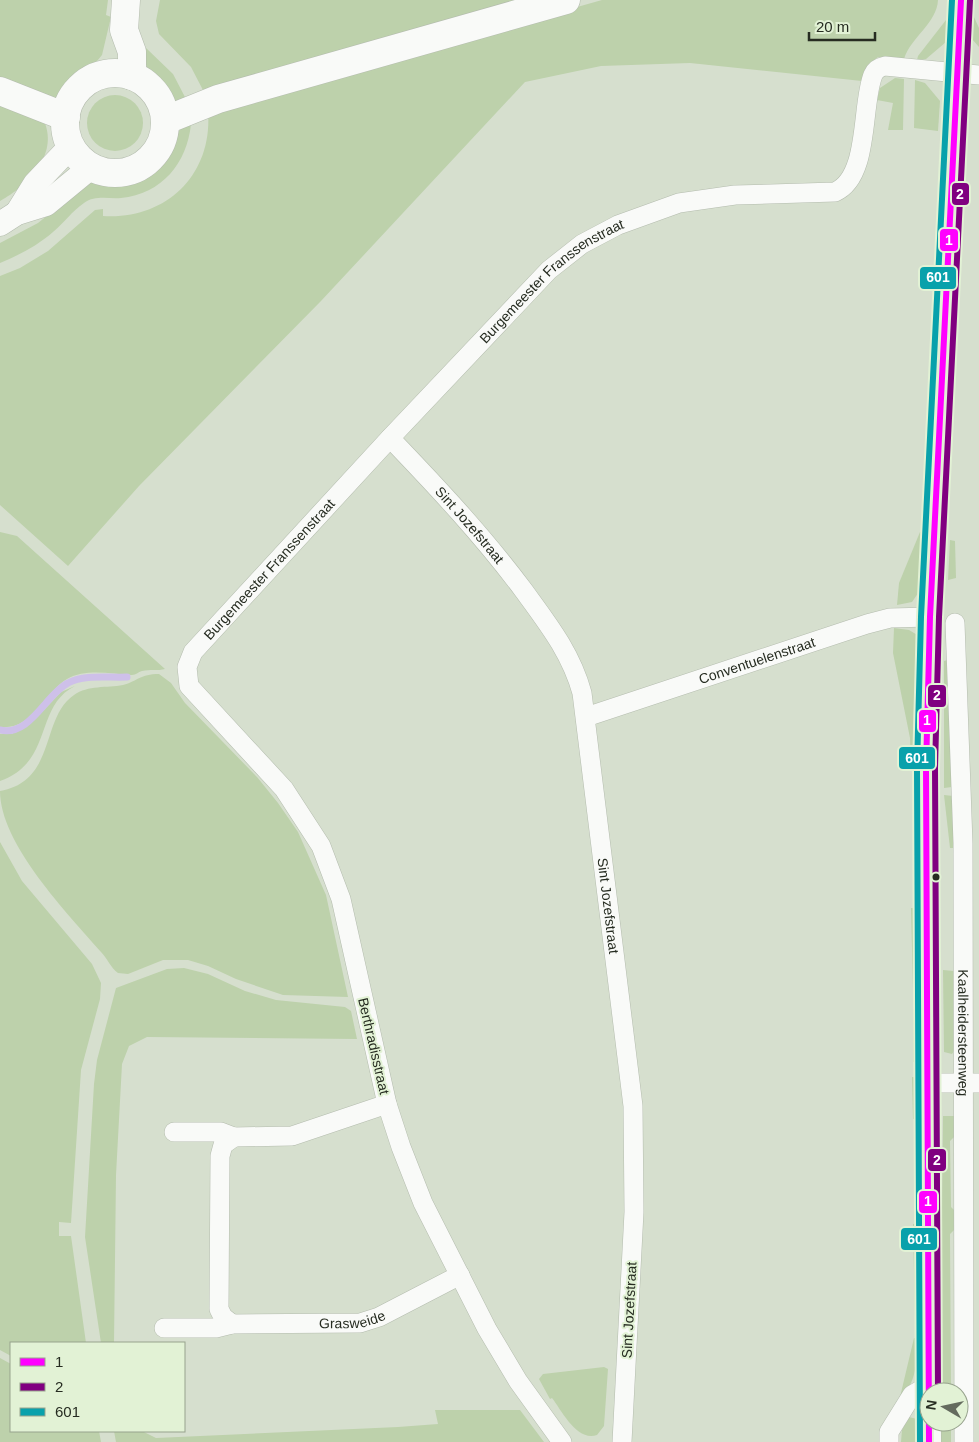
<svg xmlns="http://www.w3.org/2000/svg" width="979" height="1442" viewBox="0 0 979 1442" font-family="Arial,sans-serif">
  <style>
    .green { fill: #bdd1ab }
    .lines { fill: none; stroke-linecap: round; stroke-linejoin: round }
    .stream { stroke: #cec0e9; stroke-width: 7 }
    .minor-casing { stroke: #b4bcae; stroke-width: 20 }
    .tertiary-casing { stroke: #b4bcae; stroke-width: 25 }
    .secondary-casing { stroke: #b4bcae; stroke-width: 29 }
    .trunk-casing { stroke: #b4bcae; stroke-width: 29 }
    .minor { stroke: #f9faf8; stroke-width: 19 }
    .tertiary { stroke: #f9faf8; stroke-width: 24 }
    .secondary { stroke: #f9faf8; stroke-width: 28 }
    .trunk { stroke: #f9faf8; stroke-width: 28 }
    .bus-1-casing { stroke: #e2f2d5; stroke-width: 10 }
    .bus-2-casing { stroke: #e2f2d5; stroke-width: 10 }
    .bus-3-casing { stroke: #e2f2d5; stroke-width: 10 }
    .bus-1 { stroke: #f0f; stroke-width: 6 }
    .bus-2 { stroke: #800080; stroke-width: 6 }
    .bus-3 { stroke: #08a1ab; stroke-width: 6 }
    .bus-dot { fill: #262c21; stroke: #e2f2d5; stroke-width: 2 }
    .labels { text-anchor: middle; stroke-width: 4; stroke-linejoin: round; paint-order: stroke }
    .street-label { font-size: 14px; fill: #262c21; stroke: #e2f2d5 }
    .line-badge { stroke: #e2f2d5; stroke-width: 2 }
    .badge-label { font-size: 14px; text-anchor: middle; font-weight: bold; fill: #fff }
  </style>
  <rect width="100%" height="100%" fill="#d6dfce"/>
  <g class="green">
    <polygon points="0,0 108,0 106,15 111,17 102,55 97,61 74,79 60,101 0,85"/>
    <polygon points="160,0 539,0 205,94 191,67 159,34 156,21"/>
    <path d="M602,0H938C937,23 911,37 904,59L878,57L868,65L862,81L690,63L601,66L525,82L321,301L139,486L68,566L0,505V276L20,268L48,251L95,210L103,209V216C166,220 213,175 208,111Z"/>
    <polygon points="974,17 979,28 979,47 972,39"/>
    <polygon points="946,20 948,22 946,42 926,59 917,60 918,56"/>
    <path d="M146,48L173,74L186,99L172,104C163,84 146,72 140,51Z"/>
    <polygon points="895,78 904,79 903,130 888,130 893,103 877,100 880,88"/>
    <polygon points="915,80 925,83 940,101 938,131 914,128"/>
    <circle cx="115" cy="123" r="28"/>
    <path d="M0,98L44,121C59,155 27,186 0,201Z"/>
    <path d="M183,124H191C187,163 162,194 121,198C108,199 95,195 84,203C72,211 64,223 53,232C37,246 19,255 0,263V243L38,223L88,183L122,182L137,179L150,171L164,158Z"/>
    <path d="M0,532L17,536L165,669C158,671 150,669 142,671C138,672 136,675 132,675C111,674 86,668 67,679C43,693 34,730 0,727Z"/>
    <polygon points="920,532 924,533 921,589 912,602 897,605 899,583"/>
    <polygon points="950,540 955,541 956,578 948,580"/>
    <polygon points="894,628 909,630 919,636 915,768 911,768 910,738 893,653"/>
    <polygon points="947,660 949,661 952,787 944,788 944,661"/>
    <path d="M159,674L171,683L185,703L257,777L278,803L298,832L326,895L348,997L283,995L236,979L208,966L188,960H163L128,974L118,973C110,967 108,959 101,952C68,914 0,844 0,791C57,781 40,718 74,695C88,685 107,688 123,685C138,681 140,674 159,674Z"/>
    <path d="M75,686C34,706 54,762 0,781V734H12L44,710L61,692Z"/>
    <polygon points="944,795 953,796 954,848 950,848"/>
    <polygon points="0,842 22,881 92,964 101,983 100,999 81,1070 71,1223 59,1222 59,1236 71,1236 86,1343 11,1343 11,1356 0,1350"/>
    <polygon points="911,908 918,908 919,991 913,990"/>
    <polygon points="184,968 208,974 245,991 276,1000 345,1007 351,1011 357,1039 147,1037 129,1046 122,1064 116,1175 114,1343 101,1343 85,1237 94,1084 97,1060 116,988 167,969"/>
    <polygon points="943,970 954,971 954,1051 952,1054 944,1052"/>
    <polygon points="913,1009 919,1009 920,1062 913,1062"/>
    <polygon points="912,1077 920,1078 919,1119 913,1119"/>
    <polygon points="943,1116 958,1116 959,1132 950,1141 951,1207 959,1215 959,1225 950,1234 951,1392 940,1392"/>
    <polygon points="913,1224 915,1224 917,1317 915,1317"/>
    <path d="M914,1338L917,1339C917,1359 917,1384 900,1397Z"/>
    <polygon points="0,1358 11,1364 11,1431 99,1431 101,1442 0,1442"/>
    <path d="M604,1367L608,1369L604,1426L597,1435C577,1442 562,1411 552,1398L550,1399L539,1379L543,1374Z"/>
    <polygon points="435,1410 520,1410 544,1442 116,1442 114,1431 142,1431 156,1438 398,1427 438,1424"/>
    <polygon points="909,1417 917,1419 917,1442 901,1442 902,1430"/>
    <rect x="940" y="1422" width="11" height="20"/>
  </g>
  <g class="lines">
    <path class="stream" d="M0,730C30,737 46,694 68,683C85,674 108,678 127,677"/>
    <g class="minor-casing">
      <g id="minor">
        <path id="s1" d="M390,438C437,487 483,536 524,591C548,624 571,653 582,693L633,1106L634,1212L622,1442"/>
        <path id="s2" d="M955,623L963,843L964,1442"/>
        <path id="s3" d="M586,717L867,624L890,618L930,617"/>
        <polyline points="928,1083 979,1083"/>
        <polyline points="174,1132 221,1132 234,1137 292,1136 387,1104"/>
        <polyline points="232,1324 223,1317 219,1309 220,1156 223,1145 234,1137"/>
        <path id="s4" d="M164,1328H216L232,1324L360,1323L379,1317L460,1275"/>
        <path id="s5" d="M562,1442L518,1381L487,1329L423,1203L401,1147L387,1104L341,899L321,846L284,789L189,686L187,667L193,652L390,438L549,270L582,244L618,225L679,203L735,195L835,192C870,177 861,104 873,75C875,70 880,67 885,66L979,75"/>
        <polyline points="889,1442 889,1432 912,1395 929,1385"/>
      </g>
    </g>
    <g class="tertiary-casing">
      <g id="tertiary">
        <polyline points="17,213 35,184 71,146"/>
        <polyline points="0,224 17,213 46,204 91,167"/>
        <polyline points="929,1442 926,768 930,617 961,0"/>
      </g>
    </g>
    <g class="secondary-casing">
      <g id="secondary">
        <polyline points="126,0 124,30 132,52 132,76"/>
        <circle cx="115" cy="123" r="50"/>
      </g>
    </g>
    <g class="trunk-casing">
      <g id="trunk">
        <polyline points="0,91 66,117"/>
        <polyline points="166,120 218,99 566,0"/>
      </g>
    </g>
    <use href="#minor" class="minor"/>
    <use href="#tertiary" class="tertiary"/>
    <use href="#secondary" class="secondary"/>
    <use href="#trunk" class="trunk"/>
    <g class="bus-1-casing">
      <polyline id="bus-1" points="929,1442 926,768 930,617 961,0"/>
    </g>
    <g class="bus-2-casing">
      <polyline id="bus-2" points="938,1392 935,768 939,617 970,0"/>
    </g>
    <g class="bus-3-casing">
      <polyline id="bus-3" points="920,1442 917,768 921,617 952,0"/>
    </g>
    <use href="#bus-1" class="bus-1"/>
    <use href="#bus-2" class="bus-2"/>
    <use href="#bus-3" class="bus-3"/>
  </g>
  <circle class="bus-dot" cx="936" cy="877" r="4.5"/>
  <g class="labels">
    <g class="street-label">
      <text dy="5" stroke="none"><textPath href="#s5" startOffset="1410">Burgemeester Franssenstraat</textPath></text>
      <text dy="5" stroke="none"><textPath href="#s1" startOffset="118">Sint Jozefstraat</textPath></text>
      <text dy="5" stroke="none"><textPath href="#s5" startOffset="1005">Burgemeester Franssenstraat</textPath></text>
      <text dy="5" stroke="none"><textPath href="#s3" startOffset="180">Conventuelenstraat</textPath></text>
      <text dy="5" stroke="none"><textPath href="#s1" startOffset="536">Sint Jozefstraat</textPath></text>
      <text dy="5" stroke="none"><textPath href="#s2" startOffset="410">Kaalheidersteenweg</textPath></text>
      <text transform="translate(374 1046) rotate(77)" y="5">Berthradisstraat</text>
      <text transform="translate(629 1310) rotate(-87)" y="5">Sint Jozefstraat</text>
      <text dy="5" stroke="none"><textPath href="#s4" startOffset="189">Grasweide</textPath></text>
    </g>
  </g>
  <g class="line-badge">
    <rect x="951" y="182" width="19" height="24" rx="5" fill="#800080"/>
    <rect x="939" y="228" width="20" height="24" rx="5" fill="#f0f"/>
    <rect x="919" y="266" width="38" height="24" rx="5" fill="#08a1ab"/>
    <rect x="927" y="684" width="20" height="24" rx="5" fill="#800080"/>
    <rect x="918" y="709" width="19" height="24" rx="5" fill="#f0f"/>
    <rect x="898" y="746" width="38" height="24" rx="5" fill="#08a1ab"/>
    <rect x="927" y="1148" width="20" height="24" rx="5" fill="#800080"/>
    <rect x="918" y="1190" width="20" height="24" rx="5" fill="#f0f"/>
    <rect x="900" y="1227" width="38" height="24" rx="5" fill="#08a1ab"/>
  </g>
  <g class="badge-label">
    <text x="960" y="199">2</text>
    <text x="949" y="245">1</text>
    <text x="938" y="282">601</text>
    <text x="937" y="700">2</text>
    <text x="927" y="725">1</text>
    <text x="917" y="763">601</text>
    <text x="937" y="1165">2</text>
    <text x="928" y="1206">1</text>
    <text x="919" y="1244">601</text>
  </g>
  <rect x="10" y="1342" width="175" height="90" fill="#e2f2d5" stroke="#97a38d"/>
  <rect x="20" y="1358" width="25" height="8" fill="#ff00ff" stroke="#97a38d"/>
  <text x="55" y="1367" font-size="15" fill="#262c21">1</text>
  <rect x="20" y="1383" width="25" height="8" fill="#800080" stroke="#97a38d"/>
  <text x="55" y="1392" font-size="15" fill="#262c21">2</text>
  <rect x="20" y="1408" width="25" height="8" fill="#08a1ab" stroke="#97a38d"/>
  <text x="55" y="1417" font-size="15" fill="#262c21">601</text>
  <g transform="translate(944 1407) rotate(279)"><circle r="24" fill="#e2f2d5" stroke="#97a38d"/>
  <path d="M0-4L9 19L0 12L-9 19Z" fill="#646b5e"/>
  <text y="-8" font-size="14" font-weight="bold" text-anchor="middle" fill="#262c21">N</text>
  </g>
  <path d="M809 32v8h66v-8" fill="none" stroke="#262c21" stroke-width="2.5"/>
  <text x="816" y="32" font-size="15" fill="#262c21" stroke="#e2f2d5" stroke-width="4" paint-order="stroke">20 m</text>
</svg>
